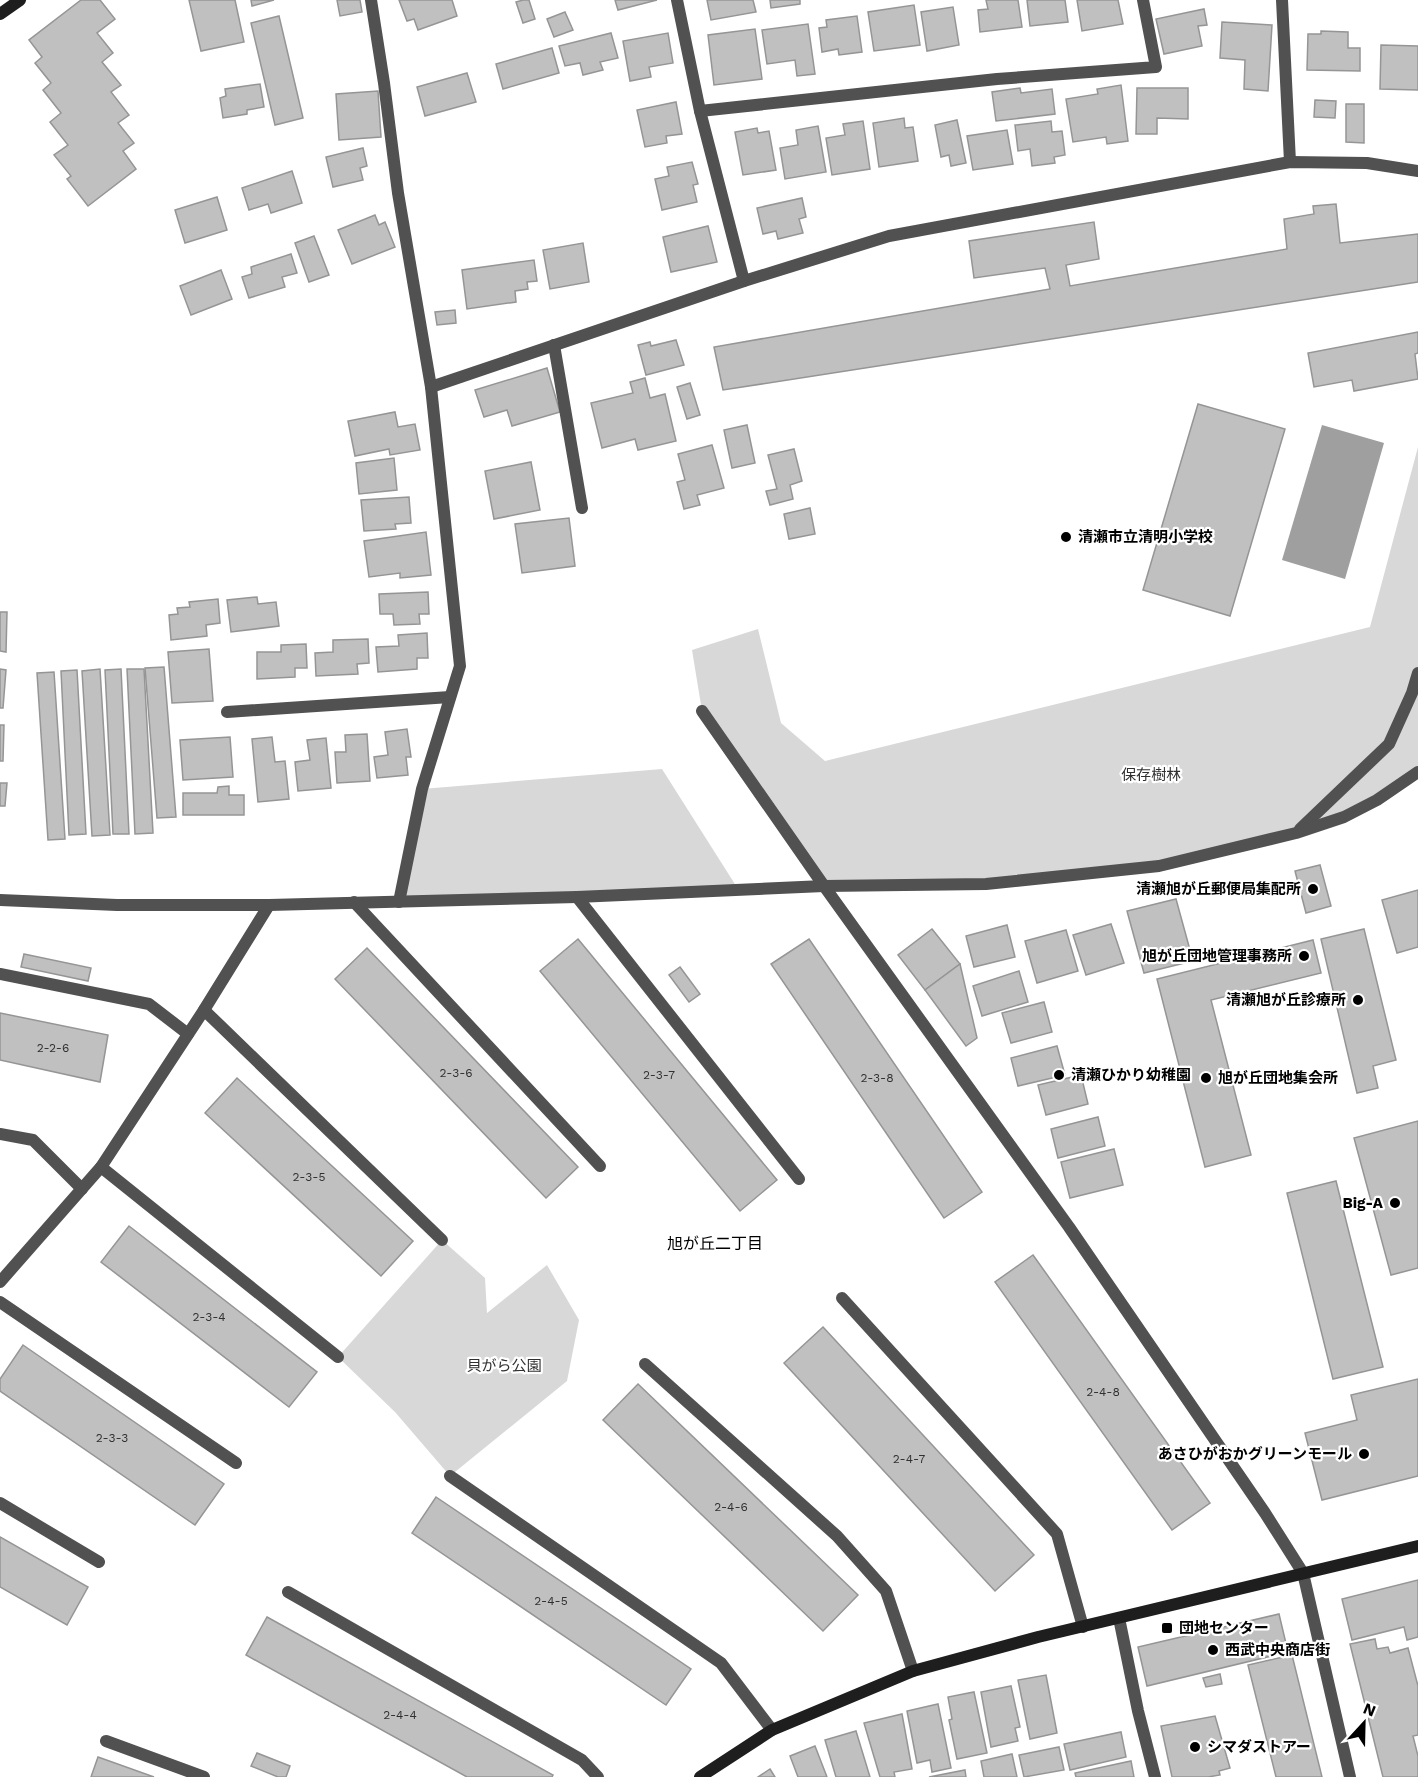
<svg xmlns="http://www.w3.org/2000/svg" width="1418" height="1777" viewBox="0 0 1418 1777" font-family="'Work Sans','Noto Sans JP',sans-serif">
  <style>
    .green { fill: #d8d8d8 }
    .water { fill: #9f9f9f }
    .building { fill: #c0c0c0; stroke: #959595; stroke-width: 1.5 }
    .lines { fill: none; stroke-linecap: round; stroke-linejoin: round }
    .lane { stroke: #515151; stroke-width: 12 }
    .street { stroke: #515151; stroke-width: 12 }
    .secondary { stroke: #1e1e1e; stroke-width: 12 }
    .poi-dot { fill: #000; stroke: #fff; stroke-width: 2 }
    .labels { text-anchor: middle; stroke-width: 4.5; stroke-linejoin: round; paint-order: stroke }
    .number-label { font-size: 12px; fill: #303030 }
    .poi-label { font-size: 15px; font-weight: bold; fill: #000; stroke: #fff; text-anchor: start }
    .park-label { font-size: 15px; fill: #2f2f2f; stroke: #fff }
    .neighbourhood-label { font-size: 16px; fill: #000; stroke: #fff }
  </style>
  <rect width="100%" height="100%" fill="#fff"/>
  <g class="green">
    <polygon points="1418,447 1418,772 1343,817 1159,866 986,884 824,886 702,711 692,650 758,629 781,723 825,761 1370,627"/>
    <polygon points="662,769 738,889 399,902 422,789"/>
    <polygon points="442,1240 485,1278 487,1313 547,1265 579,1320 567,1381 450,1476 395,1412 338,1357"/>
  </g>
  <polygon class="water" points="1322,425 1384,443 1345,579 1282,560"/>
  <g class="building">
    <polygon points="81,0 100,0 115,19 97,33 113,53 102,62 121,85 111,92 129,115 118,123 134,143 123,151 136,169 88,206 67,179 71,176 54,155 68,145 50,122 61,113 43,90 51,83 35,63 42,57 29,40"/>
    <polygon points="189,0 235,0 244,42 201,51"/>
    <polygon points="251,0 274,0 252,6"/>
    <polygon points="337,0 360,0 362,12 340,16"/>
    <polygon points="399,0 452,0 457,16 418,30 414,19 407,21"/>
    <polygon points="523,0 529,0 535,19 523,23 516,2"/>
    <polygon points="615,0 657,0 618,10"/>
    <polygon points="707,0 753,0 756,12 711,20"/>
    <polygon points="770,0 800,0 800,4 771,8"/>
    <polygon points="986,0 1018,0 1022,27 980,32 978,10 988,9"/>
    <polygon points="1027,0 1065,0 1068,22 1030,26"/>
    <polygon points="1077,0 1118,0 1123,24 1082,31"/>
    <polygon points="914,5 920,45 874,51 868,12"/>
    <polygon points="953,7 959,45 927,51 921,12"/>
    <polygon points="1204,9 1207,25 1198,26 1202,46 1164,54 1156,19"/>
    <polygon points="565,12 573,30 554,37 547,19"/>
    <polygon points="279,16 303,118 275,125 251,23"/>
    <polygon points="857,16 862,52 839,55 838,49 822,52 819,28 827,27 826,20"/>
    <polygon points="1222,22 1272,25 1268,91 1244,89 1245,60 1220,58"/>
    <polygon points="808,24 815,74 797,76 795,60 767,64 762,30"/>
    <polygon points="755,29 762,79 714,85 708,35"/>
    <polygon points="1321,31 1348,32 1348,48 1360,48 1360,71 1307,70 1308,34 1321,34"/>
    <polygon points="611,33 618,58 600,62 603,70 583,75 580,63 565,66 559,46"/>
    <polygon points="668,33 673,63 649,67 651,77 630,81 623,41"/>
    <polygon points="1381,45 1418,46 1418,90 1380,89"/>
    <polygon points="552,48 559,73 503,89 496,64"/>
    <polygon points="467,73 476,102 425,116 417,87"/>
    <polygon points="260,84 264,107 247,110 247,114 223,118 220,98 226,96 225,89"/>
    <polygon points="1121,85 1128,141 1107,144 1106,137 1073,142 1066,99 1098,94 1097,89"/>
    <polygon points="1020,88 1021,93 1052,89 1055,114 996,121 992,92"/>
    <polygon points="1137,88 1188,88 1188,119 1157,118 1157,134 1136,134"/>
    <polygon points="378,91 381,137 339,140 336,94"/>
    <polygon points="1315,100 1336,101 1335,118 1314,117"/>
    <polygon points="676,102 682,134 666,136 667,143 645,147 637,110"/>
    <polygon points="1346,104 1364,104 1364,143 1346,142"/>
    <polygon points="904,118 905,128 913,127 918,161 879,167 873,123"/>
    <polygon points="957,120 966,163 951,166 949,155 941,157 935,125"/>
    <polygon points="863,121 870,169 832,175 826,138 845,135 843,124"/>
    <polygon points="1051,121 1052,132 1062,131 1065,155 1054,157 1055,163 1032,166 1030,149 1018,151 1015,125"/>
    <polygon points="818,126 826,172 785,179 780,148 798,145 796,130"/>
    <polygon points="757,128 758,133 769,131 776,170 743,175 735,132"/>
    <polygon points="1007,130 1013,164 973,170 967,136"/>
    <polygon points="363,148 367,166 360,168 363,180 333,187 326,157"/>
    <polygon points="692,162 698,184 693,185 697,202 662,210 655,179 669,176 667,167"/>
    <polygon points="292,171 302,203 271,213 268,204 249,210 242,188"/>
    <polygon points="217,197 227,230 185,243 175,210"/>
    <polygon points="802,198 806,217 799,219 803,233 778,239 776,231 763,234 757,208"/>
    <polygon points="1336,204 1340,243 1418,234 1418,282 723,390 714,347 1050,289 1045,268 974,278 969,241 1094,222 1099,259 1066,265 1070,286 1287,249 1284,219 1314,214 1313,206"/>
    <polygon points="375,215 379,225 385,222 395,247 352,264 338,230"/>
    <polygon points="708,226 717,262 671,272 663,237"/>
    <polygon points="314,236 329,275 309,282 295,243"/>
    <polygon points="583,243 589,282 550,289 543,250"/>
    <polygon points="291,254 297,273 282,277 285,287 249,298 242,277 252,274 251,267"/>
    <polygon points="534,260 537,281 527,282 528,289 515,291 516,302 467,309 462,270"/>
    <polygon points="221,270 232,299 191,315 180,286"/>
    <polygon points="455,310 456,323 437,325 435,312"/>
    <polygon points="1418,332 1418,353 1415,354 1418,379 1354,391 1352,380 1314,387 1308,353"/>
    <polygon points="676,340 684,365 646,375 638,345 650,342 651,346"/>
    <polygon points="547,368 560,412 512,426 507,410 484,417 475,390"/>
    <polygon points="645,378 650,398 665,394 676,441 638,450 635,439 602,448 591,403 633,393 630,382"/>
    <polygon points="690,383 700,415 687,419 677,387"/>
    <polygon points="1198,404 1285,429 1230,616 1143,590"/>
    <polygon points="395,412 398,427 415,424 420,450 390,455 389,449 355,456 348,421"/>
    <polygon points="747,425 755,463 732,468 724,430"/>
    <polygon points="712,445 724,488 697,495 700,505 684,509 677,482 685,480 678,454"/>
    <polygon points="794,449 802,481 790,485 793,499 770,505 766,491 777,489 768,455"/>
    <polygon points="394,458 397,490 359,494 356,463"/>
    <polygon points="531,462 540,510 494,519 485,471"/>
    <polygon points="409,497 411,523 395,524 396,529 364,531 361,500"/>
    <polygon points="810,508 815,534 789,539 784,514"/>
    <polygon points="569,518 575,566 522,573 515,524"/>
    <polygon points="426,532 431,575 400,578 400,573 369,577 364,541"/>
    <polygon points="428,592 429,614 419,614 420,624 394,625 393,614 380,614 379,594"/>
    <polygon points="257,597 258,604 276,602 279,626 231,632 227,600"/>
    <polygon points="218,599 220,623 206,625 207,636 171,640 169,615 178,614 177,608 190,607 189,602"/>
    <polygon points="0,612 7,612 6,652 0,651"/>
    <polygon points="427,633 428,658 417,658 417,669 378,672 376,647 399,646 398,635"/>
    <polygon points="368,639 369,663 357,664 358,674 316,676 315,653 333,652 333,640"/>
    <polygon points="306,644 307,668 295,668 295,677 257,679 257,652 281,652 281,645"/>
    <polygon points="209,649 213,701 172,703 168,652"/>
    <polygon points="164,667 176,817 157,818 145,668"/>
    <polygon points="0,669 6,670 3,708 0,708"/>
    <polygon points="100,669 110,835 92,836 82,671"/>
    <polygon points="121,669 129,834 113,834 105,670"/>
    <polygon points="127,669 144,669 153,833 135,834"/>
    <polygon points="77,670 86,834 69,835 61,671"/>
    <polygon points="54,672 65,839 48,840 37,673"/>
    <polygon points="0,725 4,725 3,761 0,761"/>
    <polygon points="407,729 411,757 406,757 408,775 377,778 374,757 388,755 385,732"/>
    <polygon points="367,734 370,781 337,783 335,752 346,752 345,735"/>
    <polygon points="230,737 233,777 183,780 180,740"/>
    <polygon points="272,737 275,762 285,761 289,799 258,802 252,739"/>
    <polygon points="326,738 331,788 298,791 295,762 310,760 307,740"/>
    <polygon points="0,783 7,783 5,806 0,806"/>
    <polygon points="229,786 229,795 244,795 244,815 183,815 183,793 217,793 218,787"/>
    <polygon points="1320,865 1331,906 1306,913 1295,871"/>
    <polygon points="1418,890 1418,947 1397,953 1382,900"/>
    <polygon points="1176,899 1193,961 1144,973 1127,911"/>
    <polygon points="1111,924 1124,963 1086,975 1073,935"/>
    <polygon points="1007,925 1015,957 974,967 966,936"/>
    <polygon points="932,929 960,964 925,990 898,955"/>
    <polygon points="1364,929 1396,1060 1373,1066 1378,1088 1357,1093 1321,939"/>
    <polygon points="1066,930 1078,971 1037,983 1025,941"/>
    <polygon points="578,939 777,1180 740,1211 540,971"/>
    <polygon points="809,939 982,1192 944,1218 771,964"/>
    <polygon points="1313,940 1321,973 1211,1000 1251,1155 1205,1167 1157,979"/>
    <polygon points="367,948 578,1167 546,1198 335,979"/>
    <polygon points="24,954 91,968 88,981 21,967"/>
    <polygon points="960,964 977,1038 966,1046 925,990"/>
    <polygon points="680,967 700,994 689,1002 669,975"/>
    <polygon points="1019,971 1028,1002 982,1016 973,986"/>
    <polygon points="1044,1002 1052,1032 1011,1043 1002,1013"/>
    <polygon points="0,1013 108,1035 100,1082 0,1060"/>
    <polygon points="1057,1046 1065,1075 1018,1086 1011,1058"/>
    <polygon points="1081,1075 1088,1104 1046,1115 1038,1085"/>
    <polygon points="237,1078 413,1241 381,1276 205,1113"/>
    <polygon points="1098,1117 1105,1146 1058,1158 1051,1129"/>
    <polygon points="1418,1121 1418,1268 1391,1275 1354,1138"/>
    <polygon points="1114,1149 1123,1185 1070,1198 1061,1162"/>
    <polygon points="1336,1181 1383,1367 1333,1379 1287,1193"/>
    <polygon points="129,1226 317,1372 289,1407 101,1262"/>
    <polygon points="1033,1255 1210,1503 1172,1530 995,1282"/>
    <polygon points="823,1327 1034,1555 995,1591 784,1363"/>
    <polygon points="23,1345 224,1484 195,1525 0,1391 0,1379"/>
    <polygon points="1418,1379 1418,1476 1322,1500 1305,1433 1357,1420 1351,1395"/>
    <polygon points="638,1384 858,1595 823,1631 603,1420"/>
    <polygon points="436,1497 691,1669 666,1705 412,1533"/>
    <polygon points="0,1537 88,1587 67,1625 0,1587"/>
    <polygon points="1418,1580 1418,1637 1407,1640 1404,1627 1352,1640 1342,1599"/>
    <polygon points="1279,1614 1288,1652 1147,1686 1138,1647"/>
    <polygon points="267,1617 553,1775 552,1777 467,1777 246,1655"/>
    <polygon points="1375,1639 1377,1649 1388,1647 1390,1653 1408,1648 1418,1686 1418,1735 1413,1736 1418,1756 1418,1777 1383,1777 1350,1644"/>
    <polygon points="1292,1655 1322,1777 1276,1777 1248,1665"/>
    <polygon points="1220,1674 1222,1684 1206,1687 1203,1678"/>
    <polygon points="1046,1675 1057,1733 1030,1739 1018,1680"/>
    <polygon points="1011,1686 1020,1727 1015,1728 1018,1741 991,1747 981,1692"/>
    <polygon points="974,1692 987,1753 957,1759 949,1720 952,1719 948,1697"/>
    <polygon points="938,1704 951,1768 932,1772 930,1760 917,1763 907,1711"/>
    <polygon points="902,1714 912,1769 894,1772 895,1777 880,1777 864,1723"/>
    <polygon points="1215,1716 1230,1768 1219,1771 1220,1775 1208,1777 1172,1777 1161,1726"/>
    <polygon points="856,1731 870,1777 836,1777 825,1740"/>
    <polygon points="1121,1732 1126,1757 1070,1770 1064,1744"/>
    <polygon points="815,1746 827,1777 798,1777 790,1756"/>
    <polygon points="1059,1747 1064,1770 1024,1777 1019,1755"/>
    <polygon points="257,1753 290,1766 286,1777 278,1777 251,1766"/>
    <polygon points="1012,1754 1017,1777 984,1777 981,1761"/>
    <polygon points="98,1757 154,1777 91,1777"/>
    <polygon points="1131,1761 1134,1777 1076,1777 1075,1773"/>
    <polygon points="770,1769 775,1777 758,1777"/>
    <polygon points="965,1770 966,1777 929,1777"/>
  </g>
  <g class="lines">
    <g class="lane">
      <polyline points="554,345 582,508"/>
      <polyline points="702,711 824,886"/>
      <polyline points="577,897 799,1179"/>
      <polyline points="354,902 600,1166"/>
      <polyline points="0,974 149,1004 188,1034"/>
      <polyline points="204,1010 442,1240"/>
      <polyline points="0,1134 33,1140 82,1189"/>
      <polyline points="101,1167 338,1357"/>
      <polyline points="842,1298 1057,1534 1083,1627"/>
      <polyline points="0,1302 236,1463"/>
      <polyline points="645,1364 837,1536 886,1591 913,1671"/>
      <polyline points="450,1476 721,1663 772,1730"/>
      <polyline points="0,1503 99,1562"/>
      <polyline points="288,1592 582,1760 598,1777"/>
      <polyline points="106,1741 204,1777"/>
    </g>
    <g class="street">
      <polyline points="371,0 384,83 398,193 431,387 460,666 422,789 399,902"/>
      <polyline points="677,0 700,111 744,281"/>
      <polyline points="1282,0 1290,162"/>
      <polyline points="700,111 997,79 1156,67 1143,0"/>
      <polyline points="431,387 744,281 889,236 1290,162 1367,163 1418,171"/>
      <polyline points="227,712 450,697"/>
      <polyline points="1300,829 1389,744 1412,693 1418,673"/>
      <polyline points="824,886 1069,1227 1265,1513 1303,1573 1350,1777"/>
      <polyline points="0,900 117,905 269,905 577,897 824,886 986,884 1159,866 1296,833 1344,817 1377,800 1418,772"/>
      <polyline points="0,1282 101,1167 204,1010 269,905"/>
      <polyline points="1119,1618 1138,1711 1155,1777"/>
    </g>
    <g class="secondary">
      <polyline points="0,14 20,0"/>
      <polyline points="700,1777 772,1730 913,1671 1038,1637 1418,1546"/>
    </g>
  </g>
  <g class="poi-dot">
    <circle cx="1066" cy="537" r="6"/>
    <circle cx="1313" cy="889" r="6"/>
    <circle cx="1304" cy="956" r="6"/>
    <circle cx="1358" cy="1000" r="6"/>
    <circle cx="1059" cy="1075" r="6"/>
    <circle cx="1206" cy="1078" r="6"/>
    <circle cx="1395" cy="1203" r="6"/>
    <circle cx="1364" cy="1454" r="6"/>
    <rect x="1161" y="1622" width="12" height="12" rx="3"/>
    <circle cx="1213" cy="1650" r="6"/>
    <circle cx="1195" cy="1747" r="6"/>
  </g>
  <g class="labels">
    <g class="number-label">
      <text x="53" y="1052">2-2-6</text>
      <text x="456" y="1077">2-3-6</text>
      <text x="659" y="1079">2-3-7</text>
      <text x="877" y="1082">2-3-8</text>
      <text x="309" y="1181">2-3-5</text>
      <text x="209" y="1321">2-3-4</text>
      <text x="1103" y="1396">2-4-8</text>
      <text x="112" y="1442">2-3-3</text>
      <text x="909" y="1463">2-4-7</text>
      <text x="731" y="1511">2-4-6</text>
      <text x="551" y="1605">2-4-5</text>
      <text x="400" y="1719">2-4-4</text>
    </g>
    <g class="poi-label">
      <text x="1078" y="542">清瀬市立清明小学校</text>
      <text x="1301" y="894" text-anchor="end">清瀬旭が丘郵便局集配所</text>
      <text x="1292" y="961" text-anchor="end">旭が丘団地管理事務所</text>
      <text x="1346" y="1005" text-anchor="end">清瀬旭が丘診療所</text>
      <text x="1071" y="1080">清瀬ひかり幼稚園</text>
      <text x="1218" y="1083">旭が丘団地集会所</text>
      <text x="1383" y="1208" text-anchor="end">Big-A</text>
      <text x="1352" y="1459" text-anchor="end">あさひがおかグリーンモール</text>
      <text x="1179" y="1633">団地センター</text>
      <text x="1225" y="1655">西武中央商店街</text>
      <text x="1207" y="1752">シマダストアー</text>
    </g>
    <g class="park-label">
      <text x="1151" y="780">保存樹林</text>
      <text x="504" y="1371">貝がら公園</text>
    </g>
    <g class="neighbourhood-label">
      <text x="715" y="1249">旭が丘二丁目</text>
    </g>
  </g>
  <g transform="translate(1364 1723) rotate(22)" stroke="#ffffff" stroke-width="4.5" paint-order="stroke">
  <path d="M0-4.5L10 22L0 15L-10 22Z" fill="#000000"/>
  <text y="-9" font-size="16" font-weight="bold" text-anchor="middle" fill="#000000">N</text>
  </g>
</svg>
